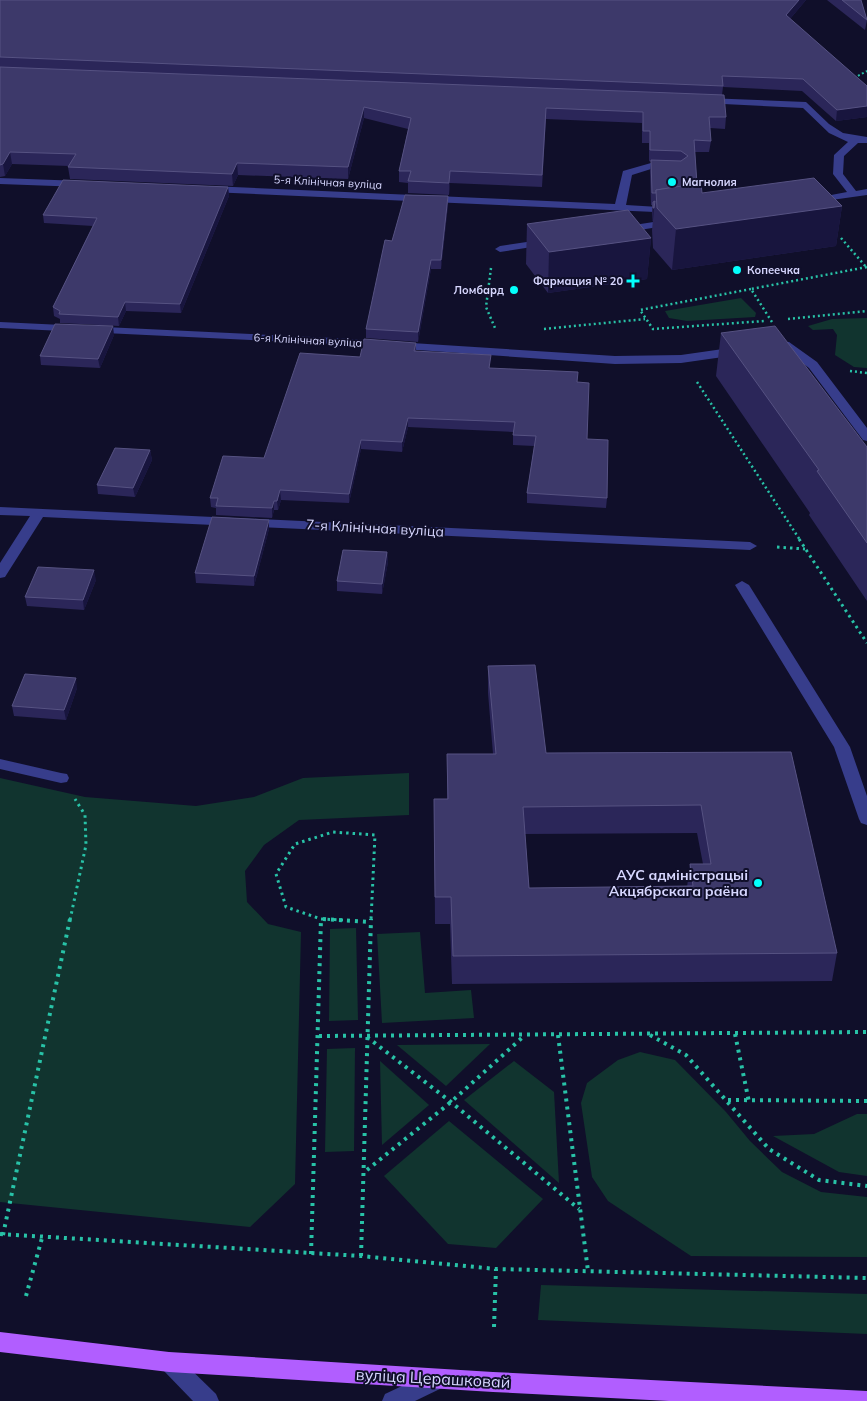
<svg xmlns="http://www.w3.org/2000/svg" width="867" height="1401" viewBox="0 0 867 1401" font-family="Mulish,sans-serif">
  <style>
    .green { fill: #11342f }
    .lines { fill: none; stroke-linecap: round; stroke-linejoin: round }
    .path-far3 { stroke: #28c2a7; stroke-width: 2; stroke-dasharray: 2 2.5; stroke-linecap: butt }
    .path-far2 { stroke: #28c2a7; stroke-width: 2.5; stroke-dasharray: 2 3; stroke-linecap: butt }
    .path-far1 { stroke: #28c2a7; stroke-width: 3; stroke-dasharray: 2.5 4; stroke-linecap: butt }
    .path { stroke: #28c2a7; stroke-width: 4; stroke-dasharray: 3 5; stroke-linecap: butt }
    .minor { fill: #373d8b; fill-rule: evenodd }
    .major { fill: #b15eff; fill-rule: evenodd }
    .wall { fill: #2b2659; fill-rule: evenodd }
    .shaded-wall { fill: #18153e }
    .building { fill: #3d396a; stroke: #565282; fill-rule: evenodd }
    .poi-dot { fill: #03fffc; stroke: #100f2a; stroke-width: 2 }
    .labels { text-anchor: middle; stroke-width: 4; stroke-linejoin: round; paint-order: stroke }
    .far-street-label { font-size: 11px; fill: #d7d7ff; stroke: #100f2a }
    .far-poi-label { font-size: 11px; font-weight: bold; fill: #d7d7ff; stroke: #100f2a; text-anchor: start }
    .street-label { font-size: 14px; fill: #d7d7ff; stroke: #100f2a }
    .poi-label { font-size: 14px; font-weight: bold; fill: #d7d7ff; stroke: #100f2a; text-anchor: end }
    .near-street-label { font-size: 16px; fill: #d7d7ff; stroke: #100f2a }
  </style>
  <rect width="100%" height="100%" fill="#100f2a"/>
  <g class="green">
    <polygon points="741,298 756,313 755,317 687,321 669,318 665,311"/>
    <polygon points="867,318 867,368 854,367 835,355 837,335 833,329 813,330 808,326 832,319"/>
    <polygon points="409,773 409,815 299,820 264,845 245,871 247,902 268,924 301,932 295,1184 250,1227 0,1202 0,778 85,797 196,806 254,797 303,778"/>
    <polygon points="356,928 358,1020 329,1021 330,929"/>
    <polygon points="420,932 425,993 471,990 474,1018 382,1023 377,934"/>
    <polygon points="490,1044 446,1086 397,1045"/>
    <polygon points="355,1048 354,1151 325,1152 327,1049"/>
    <polygon points="640,1052 675,1060 726,1112 750,1141 782,1172 821,1192 867,1197 867,1257 691,1256 608,1201 592,1177 581,1103 587,1083 618,1060"/>
    <polygon points="380,1061 429,1105 382,1145"/>
    <polygon points="514,1061 554,1092 559,1183 464,1100"/>
    <polygon points="857,1114 867,1114 867,1176 839,1172 773,1136 814,1134"/>
    <polygon points="449,1121 543,1199 496,1248 448,1244 384,1176"/>
    <polygon points="541,1285 867,1294 867,1334 538,1320"/>
  </g>
  <g class="lines">
    <polyline class="path-far3" points="854,78 867,71"/>
    <g class="path-far2">
      <polyline points="841,238 867,268"/>
      <polyline points="491,268 486,307 495,328"/>
      <polyline points="751,289 640,310 653,329 764,321"/>
      <polyline points="788,319 867,311"/>
      <polyline points="772,322 751,289 867,267"/>
      <polyline points="544,329 645,319"/>
      <polyline points="850,371 867,373"/>
      <polyline points="697,382 800,540"/>
    </g>
    <g class="path-far1">
      <polyline points="799,539 867,643"/>
      <polyline points="777,547 805,549"/>
      <polyline points="70,920 86,845 85,815 75,799"/>
      <polyline points="343,920 321,919 286,907 276,874 295,844 333,832 375,835 371,920"/>
    </g>
    <g class="path">
      <polyline points="323,919 369,922"/>
      <polyline points="735,1034 749,1102"/>
      <polyline points="558,1035 588,1271"/>
      <polyline points="650,1035 686,1055 769,1149 819,1180 867,1186"/>
      <polyline points="319,1036 867,1032"/>
      <polyline points="367,1037 451,1102 579,1209"/>
      <polyline points="728,1100 867,1101"/>
      <polyline points="367,1170 451,1102 524,1036"/>
      <polyline points="0,1234 361,1256 496,1269 867,1278"/>
      <polyline points="3,1235 70,919"/>
      <polyline points="311,1254 321,919"/>
      <polyline points="361,1256 371,919"/>
      <polyline points="26,1296 42,1238"/>
      <polyline points="494,1327 496,1269"/>
    </g>
    <g class="minor">
      <polygon points="706,98 806,102 829,124 843,133 867,137 867,143 858,143 844,156 843,174 856,191 867,189 867,195 810,203 810,199 847,192 833,174 834,155 848,142 829,133 803,108 703,103 703,99"/>
      <polygon points="651,163 669,164 674,167 669,170 651,169 632,175 626,205 659,207 659,211 655,212 210,192 205,189 210,186 615,204 623,171"/>
      <polygon points="0,178 82,181 87,184 82,187 0,184"/>
      <polygon points="673,219 677,220 677,224 621,233 616,230 621,227"/>
      <polygon points="547,239 551,240 551,244 500,252 495,249 500,246"/>
      <polygon points="0,322 333,338 615,356 681,355 737,347 743,351 737,355 681,363 615,364 333,344 0,328"/>
      <polygon points="774,341 789,342 817,362 867,428 867,441 863,440 809,368 783,348 770,347 770,343"/>
      <polygon points="0,507 750,542 757,546 750,550 43,517 5,577 0,578 0,563 30,516 0,515"/>
      <polygon points="742,581 749,585 850,747 867,796 867,825 861,823 859,819 834,747 735,585"/>
      <polygon points="0,759 61,773 67,774 69,778 67,782 61,783 0,769"/>
      <polygon points="169,1352 176,1355 216,1394 219,1401 193,1401 162,1369 158,1362 162,1355"/>
      <polygon points="438,1369 446,1372 449,1379 446,1386 415,1401 382,1401 385,1394"/>
    </g>
    <polygon class="major" points="0,1332 169,1352 493,1372 867,1391 867,1401 669,1401 493,1392 169,1372 0,1352"/>
  </g>
  <g class="wall">
    <polygon points="0,0 806,0 790,19 867,86 867,117 836,121 802,91 723,87 722,95 726,117 725,129 710,128 711,141 709,152 695,152 697,184 702,193 842,206 836,246 672,270 653,248 652,230 653,220 652,221 652,205 651,205 650,171 651,162 649,161 649,143 642,143 642,123 546,119 542,187 450,183 449,195 408,193 408,183 399,182 399,171 408,129 364,118 348,179 238,175 233,186 70,179 68,167 69,166 12,164 5,176 0,177"/>
    <polygon points="827,0 861,0 867,20 865,30"/>
    <polygon points="228,187 229,196 181,313 126,311 119,326 60,323 60,319 54,316 53,307 93,226 44,223 43,215"/>
    <polygon points="448,196 448,205 441,269 431,269 418,342 366,338 366,329 392,241"/>
    <polygon points="527,224 651,238 647,279 548,293 526,264"/>
    <polygon points="721,333 867,447 867,601 809,515 810,513 716,376"/>
    <polygon points="114,335 100,368 41,365 40,356"/>
    <polygon points="416,343 416,351 490,368 577,382 587,439 607,498 606,508 527,503 527,493 534,446 513,445 513,432 408,427 402,452 361,449 349,503 281,500 278,510 274,510 272,518 216,515 216,508 211,507 210,498 264,458 360,357"/>
    <polygon points="150,450 152,460 135,497 98,494 97,485"/>
    <polygon points="269,520 269,529 254,586 196,583 195,573"/>
    <polygon points="387,552 388,562 382,594 337,591 337,581"/>
    <polygon points="96,580 84,610 27,606 25,597"/>
    <path d="M488,666L546,753L791,752L837,953L832,981L452,984L450,924H435L434,799H447V754H493L488,693ZM697,833L703,864H690L687,887L529,888L525,834Z"/>
    <polygon points="77,688 66,720 14,716 12,706"/>
  </g>
  <g class="shaded-wall">
    <polygon points="799,0 806,0 784,26 786,15"/>
    <polygon points="867,106 867,117 836,121 837,110"/>
    <polygon points="364,107 364,118 348,179 348,167"/>
    <polygon points="10,152 12,164 5,176 3,164"/>
    <polygon points="237,163 238,175 233,186 232,174"/>
    <polygon points="450,171 450,183 449,195 449,183"/>
    <polygon points="228,187 229,196 181,313 180,304"/>
    <polygon points="448,196 448,205 441,269 441,260"/>
    <polygon points="842,206 836,246 672,270 676,229"/>
    <polygon points="653,208 654,208 653,220 652,221"/>
    <polygon points="651,238 647,279 548,293 549,252"/>
    <polygon points="431,260 431,269 418,342 418,332"/>
    <polygon points="125,302 126,311 119,326 118,317"/>
    <polygon points="113,326 114,335 100,368 98,359"/>
    <polygon points="408,418 408,427 402,452 402,442"/>
    <polygon points="361,440 361,449 349,503 349,494"/>
    <polygon points="150,450 152,460 135,497 133,488"/>
    <polygon points="280,490 281,500 278,510 277,501"/>
    <polygon points="274,501 274,510 272,518 272,508"/>
    <polygon points="269,520 269,529 254,586 254,576"/>
    <polygon points="387,552 388,562 382,594 382,584"/>
    <polygon points="94,570 96,580 84,610 83,600"/>
    <polygon points="76,678 77,688 66,720 64,710"/>
  </g>
  <g class="building">
    <polygon points="0,0 799,0 786,15 867,86 867,106 837,110 803,79 722,76 723,86 0,57"/>
    <polygon points="842,0 861,0 867,20"/>
    <polygon points="0,67 724,95 726,117 709,117 711,141 694,140 697,184 656,190 656,193 652,193 651,160 681,161 688,156 681,151 650,150 650,131 643,131 643,112 546,108 542,175 450,171 449,183 408,181 411,171 399,171 411,118 364,107 348,167 237,163 232,174 68,167 76,154 10,152 3,164 0,165"/>
    <polygon points="814,178 842,206 676,229 657,208 656,190 701,183 702,193"/>
    <polygon points="63,180 228,187 180,304 125,302 118,317 59,314 60,311 53,307 97,218 43,215"/>
    <polygon points="405,195 448,196 441,260 431,260 418,332 366,329 385,240 392,241"/>
    <polygon points="655,201 654,208 653,208 653,202"/>
    <polygon points="628,210 651,238 549,252 527,224"/>
    <polygon points="55,324 113,326 98,359 40,356"/>
    <polygon points="775,326 867,447 867,543 817,471 819,470 721,333"/>
    <polygon points="364,339 416,343 414,351 491,355 489,368 578,372 577,382 589,383 587,439 608,440 607,498 527,493 536,436 513,435 515,422 408,418 402,442 361,440 349,494 280,490 277,501 274,501 272,508 216,506 218,498 210,498 223,456 264,458 300,353 360,357"/>
    <polygon points="115,448 150,450 133,488 97,485"/>
    <polygon points="212,517 269,520 254,576 195,573"/>
    <polygon points="343,550 387,552 382,584 337,581"/>
    <polygon points="38,567 94,570 83,600 25,597"/>
    <path d="M535,665L546,753L791,752L837,953L453,956L451,897H435L434,799H448L447,754H496L488,666ZM701,805L711,864H690L693,886L529,888L523,807Z"/>
    <polygon points="25,674 76,678 64,710 12,706"/>
  </g>
  <g class="poi-dot">
    <circle cx="672" cy="182" r="5"/>
    <circle cx="737" cy="270" r="5"/>
    <path d="M630.5 273.5h5v5h5v5h-5v5h-5v-5h-5v-5h5z"/>
    <circle cx="514" cy="290" r="5"/>
    <circle cx="758" cy="883" r="5"/>
  </g>
  <g class="labels">
    <g class="far-street-label">
      <text transform="translate(328 182) rotate(3)" y="4">5-я Клінічная вуліца</text>
      <text transform="translate(308 340) rotate(3)" y="4">6-я Клінічная вуліца</text>
    </g>
    <g class="far-poi-label">
      <text x="682" y="186">Магнолия</text>
      <text x="747" y="274">Копеечка</text>
      <text x="623" y="285" text-anchor="end">Фармация № 20</text>
      <text x="504" y="294" text-anchor="end">Ломбард</text>
    </g>
    <g class="street-label">
      <text transform="translate(375 528) rotate(3)" y="5">7-я Клінічная вуліца</text>
    </g>
    <g class="poi-label">
      <text x="748" y="880">АУС адміністрацыі<tspan x="748" dy="16">Акцябрскага раёна</tspan></text>
    </g>
    <g class="near-street-label">
      <text transform="translate(433 1378) rotate(3)" y="6">вуліца Церашковай</text>
    </g>
  </g>
</svg>
